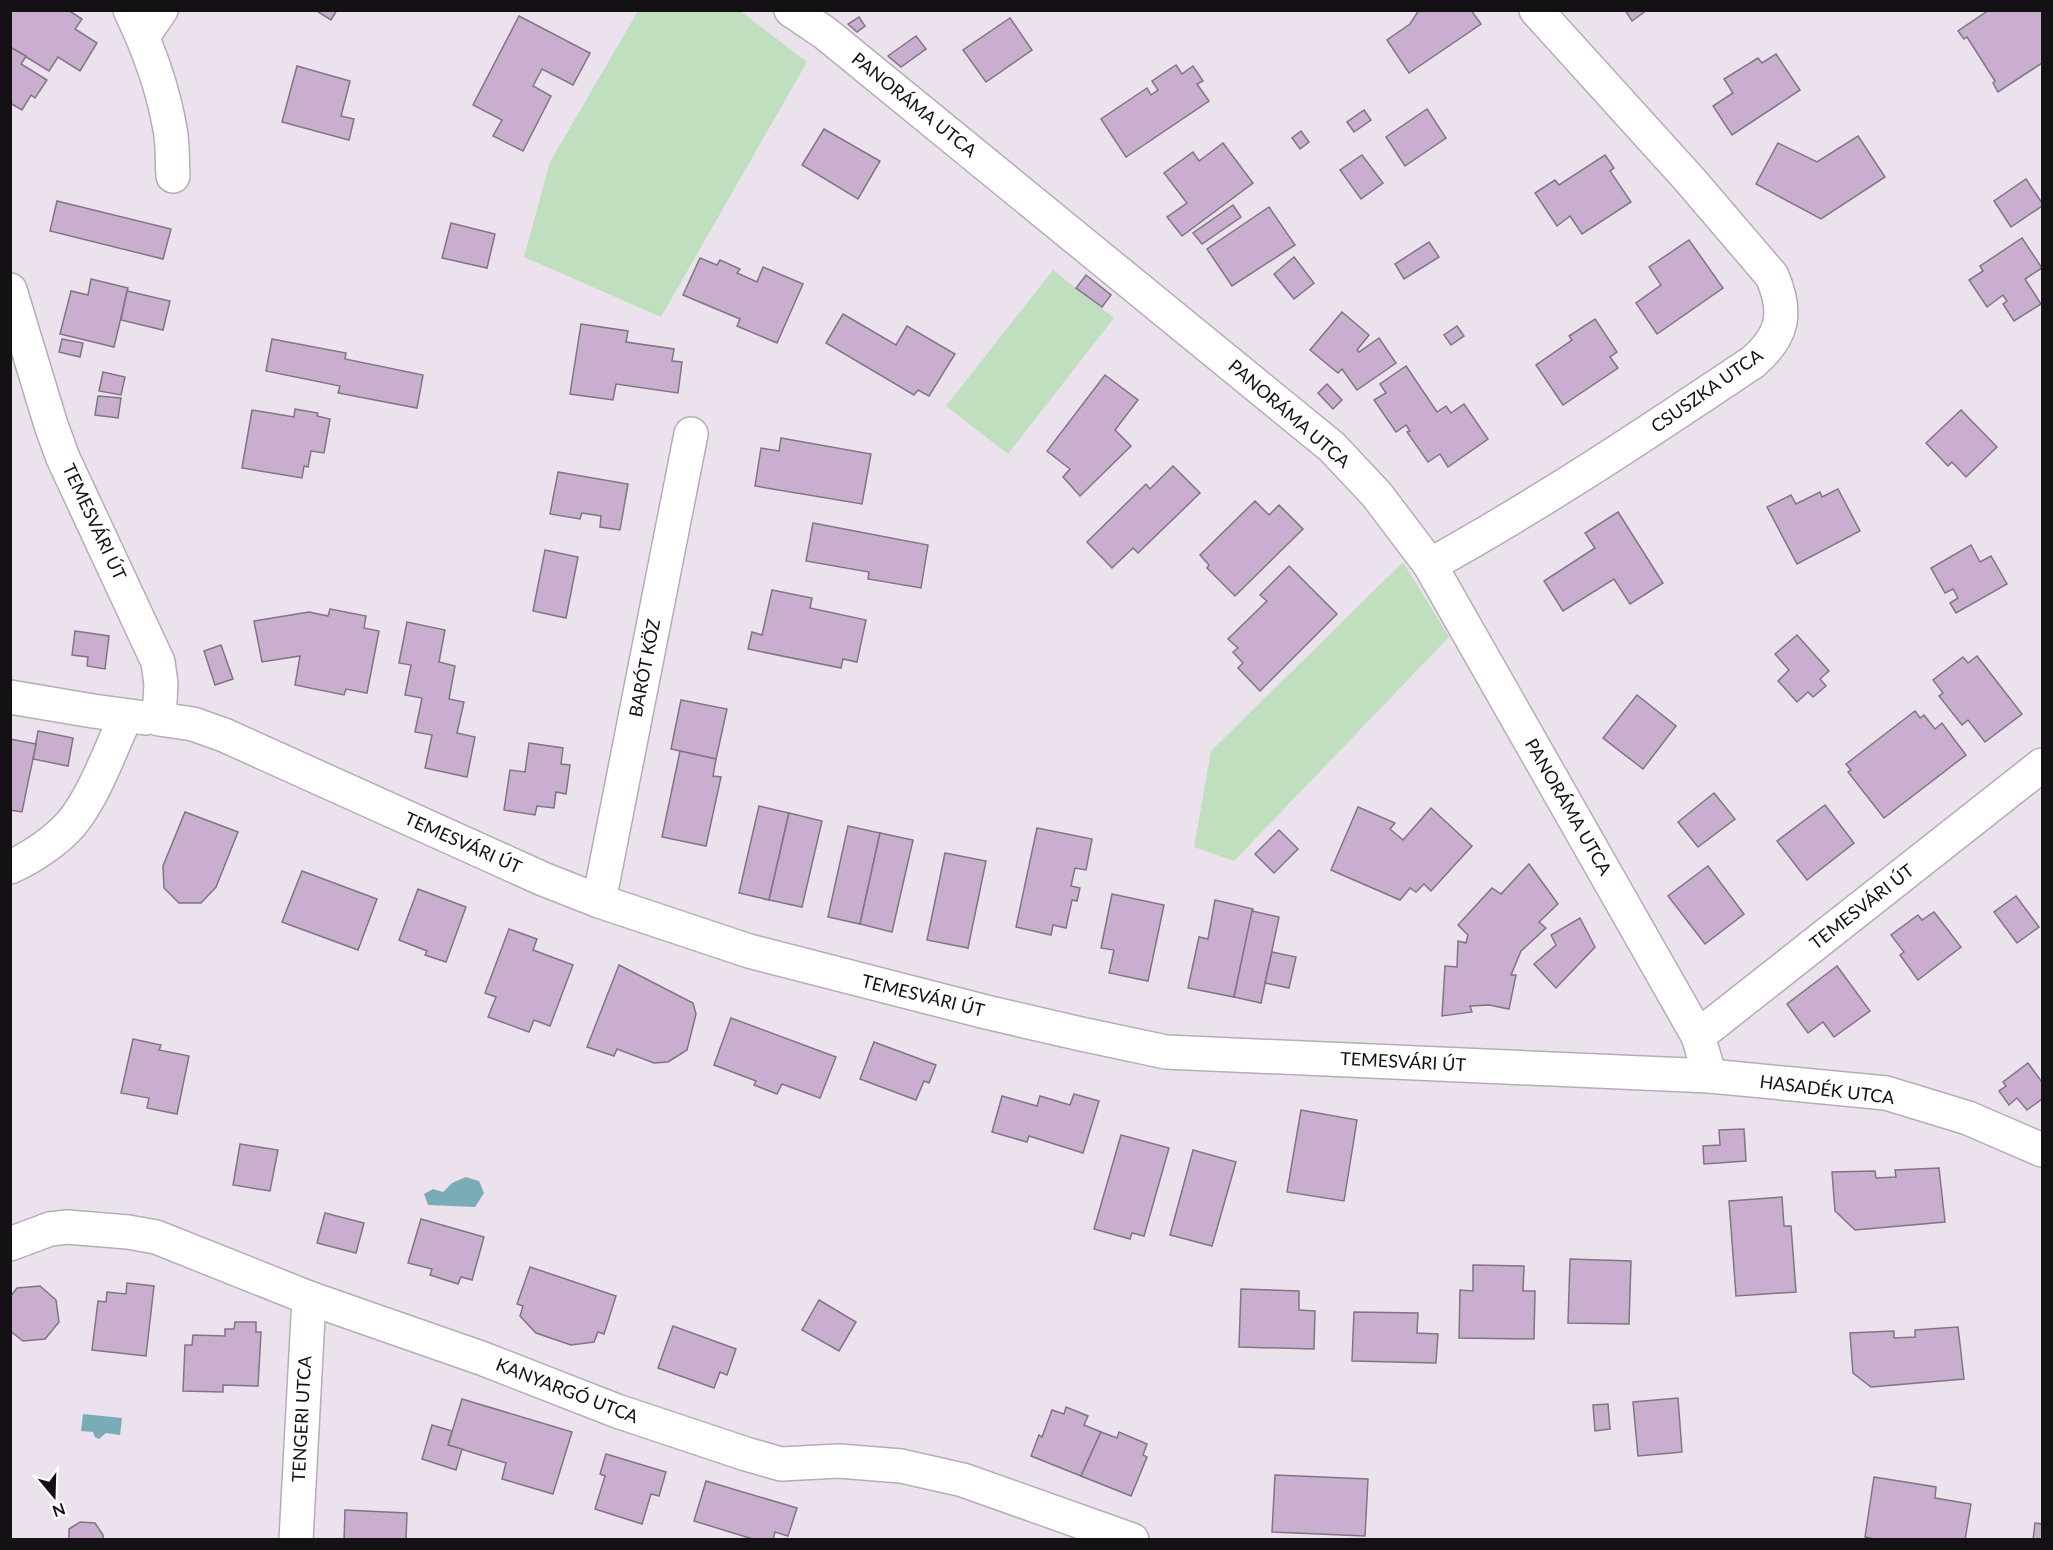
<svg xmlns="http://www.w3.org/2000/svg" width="2053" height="1550" viewBox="0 0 2053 1550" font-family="Lato,sans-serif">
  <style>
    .green { fill: #c0dfbf }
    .water { fill: #79acb6 }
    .building { fill: #c9aed0; stroke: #7e7681; stroke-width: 1.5 }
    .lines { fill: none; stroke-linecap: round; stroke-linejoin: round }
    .street-casing { stroke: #b5acb8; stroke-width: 36 }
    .street { stroke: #fff; stroke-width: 33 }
    .labels { text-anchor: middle; stroke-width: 4.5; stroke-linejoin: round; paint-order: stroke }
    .street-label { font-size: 18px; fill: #141115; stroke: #fff }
  </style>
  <rect width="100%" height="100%" fill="#ebe2ee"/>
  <g class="green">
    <polygon points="638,11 740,11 807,62 661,317 524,257 550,162"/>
    <polygon points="1053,270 1114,318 1008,454 946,406"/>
    <polygon points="1403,562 1449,637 1234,861 1194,847 1211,751"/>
  </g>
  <g class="water">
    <polygon points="466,1177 479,1181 484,1193 475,1207 428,1205 424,1194 433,1189 443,1192 452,1183"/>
    <polygon points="83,1414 122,1418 120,1435 106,1433 99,1439 95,1437 93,1432 81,1431"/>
  </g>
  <g class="building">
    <polygon points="10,10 68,10 82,19 75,29 97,43 80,71 58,57 49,71 10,47"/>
    <polygon points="315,10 337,10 331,20"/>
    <polygon points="1419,10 1471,10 1481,24 1409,73 1387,40 1410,24"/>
    <polygon points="1625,10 1647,10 1632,21"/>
    <polygon points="1989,10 2042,10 2042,63 1998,92 1993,83 1995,81 1967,37 1964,39 1958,31"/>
    <polygon points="519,16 590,53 573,85 542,69 533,86 551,96 523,151 493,136 502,120 473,105"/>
    <polygon points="859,17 865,26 857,32 848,24"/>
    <polygon points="1010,18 1032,50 986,82 963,50"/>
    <polygon points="916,36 926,49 901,67 888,56"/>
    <polygon points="10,47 26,56 21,64 47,80 35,98 31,95 22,110 10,103"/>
    <polygon points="1776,54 1800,90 1732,135 1713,106 1733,93 1724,79 1758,58 1762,63"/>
    <polygon points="1176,65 1182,74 1193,66 1203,81 1197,84 1209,101 1126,157 1101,119 1147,88 1151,95 1158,90 1152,81"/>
    <polygon points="297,66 350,81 341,116 354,119 349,140 282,122"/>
    <polygon points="1427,109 1446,138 1405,166 1386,137"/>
    <polygon points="1364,110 1371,120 1354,132 1347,122"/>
    <polygon points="824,129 880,161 858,199 802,165"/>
    <polygon points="1301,131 1309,142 1300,149 1292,138"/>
    <polygon points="1858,136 1885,177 1821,219 1756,184 1778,143 1817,162"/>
    <polygon points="1223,143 1253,183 1182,236 1167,217 1187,203 1164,173 1193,152 1199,161"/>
    <polygon points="1362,155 1383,183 1361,199 1340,170"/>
    <polygon points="1605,155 1614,168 1610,171 1631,202 1582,234 1570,216 1557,226 1535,193 1555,180 1559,185"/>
    <polygon points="2026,179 2042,203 2042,206 2011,227 1994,201"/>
    <polygon points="57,201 171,229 163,259 50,231"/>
    <polygon points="1233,205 1241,217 1202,244 1193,233"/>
    <polygon points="1269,207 1295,245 1232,286 1207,249"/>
    <polygon points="451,223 495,234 487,268 442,258"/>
    <polygon points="2022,238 2042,268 2025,279 2041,304 2014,321 2003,304 2007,301 2003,295 1987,307 1969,280 1983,271 1980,266"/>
    <polygon points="1689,240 1723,288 1657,334 1636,303 1661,285 1649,267"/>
    <polygon points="1429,242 1439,257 1404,279 1395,264"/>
    <polygon points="1294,257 1314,283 1294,299 1274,274"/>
    <polygon points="700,258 717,265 720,260 740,269 737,273 757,282 763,267 803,284 777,343 737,326 740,319 683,295"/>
    <polygon points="1086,275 1111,295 1102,307 1076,288"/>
    <polygon points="91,279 128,288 114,347 60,334 71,291 88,295"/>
    <polygon points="127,291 170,301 163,330 121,320"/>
    <polygon points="1342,312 1369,335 1357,350 1359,352 1379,338 1396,363 1357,390 1342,369 1338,373 1310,350"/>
    <polygon points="843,314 896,345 907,326 955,354 929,396 918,390 914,395 826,343"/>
    <polygon points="1595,319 1617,352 1610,357 1618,368 1563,405 1536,365 1572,340 1569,336"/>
    <polygon points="581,324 628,331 626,342 674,349 672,361 682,362 678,393 616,384 613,400 570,394"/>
    <polygon points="1457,326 1464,336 1451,345 1444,335"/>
    <polygon points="62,339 83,343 80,357 59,352"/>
    <polygon points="272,339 346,353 345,359 423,375 417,408 338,393 340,386 266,371"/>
    <polygon points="1406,366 1437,412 1446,406 1451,413 1464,404 1488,439 1448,467 1440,454 1428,462 1407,432 1410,431 1406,425 1396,432 1374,400 1386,393 1380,384"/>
    <polygon points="103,372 125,377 121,395 99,391"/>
    <polygon points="1105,375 1138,400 1115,430 1131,446 1080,496 1063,477 1070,469 1047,451"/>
    <polygon points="1327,384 1342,400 1333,409 1318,393"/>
    <polygon points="98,396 121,398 118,418 95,415"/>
    <polygon points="295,409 318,413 317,416 330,419 324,453 311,451 308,467 304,466 302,478 242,468 252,410 294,417"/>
    <polygon points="1961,410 1997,447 1966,477 1952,462 1948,466 1926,443"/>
    <polygon points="781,438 871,454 862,504 755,486 761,448 779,451"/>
    <polygon points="1173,466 1200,493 1138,553 1133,548 1112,568 1087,542 1146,484 1150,489"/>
    <polygon points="558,472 628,484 620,530 600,527 601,516 582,513 580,519 550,514"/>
    <polygon points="1838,489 1860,531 1797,564 1767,507 1791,495 1796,504 1820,492 1822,497"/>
    <polygon points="1255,501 1269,515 1279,505 1303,529 1235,596 1207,568 1209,565 1200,555"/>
    <polygon points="1618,512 1663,583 1630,604 1614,579 1563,611 1544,581 1595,548 1585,533"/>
    <polygon points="813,523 928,545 921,588 868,579 869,572 806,561"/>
    <polygon points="1971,545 1980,562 1991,556 2007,584 1956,613 1950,603 1958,598 1953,589 1945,593 1931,568"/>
    <polygon points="545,550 578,557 566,618 533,611"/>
    <polygon points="1289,566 1337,614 1260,691 1238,668 1243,663 1233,652 1238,648 1228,639 1267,601 1260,595"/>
    <polygon points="772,590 812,598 810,608 866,620 857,662 843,659 841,668 748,649 752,632 762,635"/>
    <polygon points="330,609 366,616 364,628 379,631 367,693 346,689 344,695 295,685 300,656 262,662 254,621 309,612 328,616"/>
    <polygon points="407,622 445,630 439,662 455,666 449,699 464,702 457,733 475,737 467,777 425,768 432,735 415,732 422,698 405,695 411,665 399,663"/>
    <polygon points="75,631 109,636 105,669 87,666 88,657 72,655"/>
    <polygon points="1797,635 1829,671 1820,679 1826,686 1813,697 1808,692 1797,702 1778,681 1789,670 1775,654"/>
    <polygon points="221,645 233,679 215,685 204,651"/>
    <polygon points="1977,656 2022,714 1985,742 1968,720 1962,725 1939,696 1943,693 1933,680 1963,657 1968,663"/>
    <polygon points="1637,695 1676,726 1643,769 1603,738"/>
    <polygon points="681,700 727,709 716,759 671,749"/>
    <polygon points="1915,711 1920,718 1924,715 1935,729 1942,723 1966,755 1884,818 1848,772 1851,770 1846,764"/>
    <polygon points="38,731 73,738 68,766 33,759"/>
    <polygon points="10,739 36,744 22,812 10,810"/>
    <polygon points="529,743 563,748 561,764 570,765 566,794 556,792 554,808 537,806 535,815 504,810 510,770 525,772"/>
    <polygon points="680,751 716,759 713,776 721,777 706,846 662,837"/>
    <polygon points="1714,793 1735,819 1698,847 1678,822"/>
    <polygon points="1825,805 1854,843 1807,880 1777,841"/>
    <polygon points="759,806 789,813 769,900 739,893"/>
    <polygon points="1358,807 1395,823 1390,829 1403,840 1431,808 1472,846 1431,891 1424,884 1416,892 1410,888 1400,900 1331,870"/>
    <polygon points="185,812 238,832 216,887 201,903 179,903 164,888 163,866"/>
    <polygon points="789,813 822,821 802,907 769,900"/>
    <polygon points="848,826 880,833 860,924 828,917"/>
    <polygon points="1037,828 1092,839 1086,870 1075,868 1071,886 1080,888 1077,901 1072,900 1066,928 1053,925 1051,935 1016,927"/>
    <polygon points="1279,830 1298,849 1274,873 1255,854"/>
    <polygon points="880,833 913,840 892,932 860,924"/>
    <polygon points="945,853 986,861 968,948 927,940"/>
    <polygon points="1529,864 1558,904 1539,922 1546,928 1521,951 1511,975 1516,975 1509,1009 1489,1005 1470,1006 1472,1012 1442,1016 1445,966 1457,967 1458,941 1466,943 1468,935 1458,925 1492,888 1501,894"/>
    <polygon points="1708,866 1744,914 1705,944 1668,896"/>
    <polygon points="302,871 377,899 358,950 282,922"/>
    <polygon points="418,889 466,907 446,962 425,955 427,951 399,940"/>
    <polygon points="1112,894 1164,905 1148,981 1109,973 1114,950 1101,948"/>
    <polygon points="2016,896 2039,927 2017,943 1994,912"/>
    <polygon points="1215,900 1253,909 1234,997 1188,988 1199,937 1208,939"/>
    <polygon points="1252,911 1279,917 1261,1003 1234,997"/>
    <polygon points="1934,912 1961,947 1918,980 1900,955 1904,952 1891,935 1918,915 1922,920"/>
    <polygon points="1580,918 1595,947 1556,988 1534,964 1556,945 1551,935"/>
    <polygon points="509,929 537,939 533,950 573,965 550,1026 534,1020 529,1032 488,1017 496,997 485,993"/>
    <polygon points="1272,952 1296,957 1289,988 1265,983"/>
    <polygon points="619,965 693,1003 696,1014 687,1050 668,1062 654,1063 617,1049 614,1056 587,1047"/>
    <polygon points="1837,966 1870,1011 1834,1037 1823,1022 1808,1033 1787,1004"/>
    <polygon points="731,1018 836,1057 820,1098 782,1084 777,1094 754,1085 756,1081 714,1065"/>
    <polygon points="133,1039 161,1045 159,1050 189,1056 177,1114 147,1108 149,1098 121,1093"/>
    <polygon points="874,1042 936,1065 929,1083 924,1081 916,1100 860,1079"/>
    <polygon points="2028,1063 2042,1082 2042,1099 2027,1110 2017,1098 2009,1105 1999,1091 2006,1086 2003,1082"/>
    <polygon points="1074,1094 1099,1101 1083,1153 1029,1136 1027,1142 992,1132 1002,1096 1037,1106 1040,1096 1070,1105"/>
    <polygon points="1301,1110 1357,1120 1344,1201 1287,1192"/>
    <polygon points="1744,1129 1746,1161 1704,1164 1703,1146 1720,1145 1719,1130"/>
    <polygon points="1121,1135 1169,1148 1144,1236 1132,1233 1130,1239 1094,1229"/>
    <polygon points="240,1144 278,1150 270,1191 233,1185"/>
    <polygon points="1193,1150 1236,1162 1212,1246 1170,1235"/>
    <polygon points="1939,1168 1945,1222 1855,1230 1835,1211 1832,1172 1875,1171 1876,1178 1896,1177 1895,1170"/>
    <polygon points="1782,1197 1784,1226 1791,1226 1796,1292 1736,1296 1729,1201"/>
    <polygon points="325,1213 364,1223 356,1253 317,1243"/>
    <polygon points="421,1219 484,1237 472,1280 461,1277 458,1284 430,1275 432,1269 408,1263"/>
    <polygon points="1570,1259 1631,1261 1629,1324 1568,1323"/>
    <polygon points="1473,1265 1524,1266 1523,1291 1535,1291 1534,1339 1459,1338 1460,1290 1473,1291"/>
    <polygon points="530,1267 616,1296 604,1334 598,1332 594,1342 571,1345 536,1333 520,1316 523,1306 517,1304"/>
    <polygon points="127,1283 154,1286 146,1356 92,1350 98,1301 106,1302 107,1292 126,1294"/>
    <polygon points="40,1286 56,1300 59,1322 45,1339 23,1341 10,1331 10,1297 17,1288"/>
    <polygon points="1241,1289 1299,1291 1299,1310 1315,1311 1314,1349 1239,1347"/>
    <polygon points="819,1300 856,1322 839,1351 802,1330"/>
    <polygon points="1354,1312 1418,1313 1417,1333 1438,1334 1436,1363 1352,1361"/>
    <polygon points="235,1322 256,1322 256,1332 261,1332 258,1386 223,1385 223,1392 183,1391 185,1345 192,1345 193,1335 225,1336 225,1329 234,1329"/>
    <polygon points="673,1326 736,1349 727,1375 720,1372 714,1388 658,1368"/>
    <polygon points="1958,1327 1964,1379 1871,1387 1853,1373 1850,1333 1894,1331 1894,1338 1915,1337 1915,1330"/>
    <polygon points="1678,1398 1682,1452 1638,1456 1633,1402"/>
    <polygon points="462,1399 572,1432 553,1494 502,1479 506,1463 448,1445"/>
    <polygon points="1608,1404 1610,1429 1595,1431 1593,1405"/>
    <polygon points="1066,1407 1088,1416 1084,1425 1101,1432 1081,1476 1031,1456 1039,1435 1042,1437 1052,1410 1064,1414"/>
    <polygon points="432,1425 452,1431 448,1445 462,1449 456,1470 422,1459"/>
    <polygon points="1101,1432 1117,1438 1119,1432 1147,1444 1143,1455 1147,1457 1131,1496 1081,1476"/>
    <polygon points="606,1454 666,1472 659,1496 651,1494 642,1524 595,1509 605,1476 600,1474"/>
    <polygon points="1275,1475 1368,1479 1365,1536 1272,1532"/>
    <polygon points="1874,1477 1936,1487 1935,1498 1971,1504 1965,1540 1878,1540 1865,1537"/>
    <polygon points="706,1481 797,1508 788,1536 775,1532 773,1540 756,1540 694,1521"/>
    <polygon points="345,1510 407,1513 406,1540 344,1540"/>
    <polygon points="80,1522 95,1523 103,1535 103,1540 69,1540 69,1529"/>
    <polygon points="2035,1523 2042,1524 2042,1540 2033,1540"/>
  </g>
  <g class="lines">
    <g class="street-casing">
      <g id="street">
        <path d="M130,10C148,47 163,89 170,129C173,144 172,160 173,176"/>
        <polyline points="143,36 161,10"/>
        <polyline points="10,290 51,425 63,458 158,662 161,684 159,719 193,724 224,735 543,879 599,901 749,951 986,1012 1081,1034 1166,1052 1710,1076 1698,1036 1430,565 1377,495 1332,447 825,33 791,10"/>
        <path d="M1430,565C1542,503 1647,433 1753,362C1783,336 1788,313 1772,276L1690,180L1536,10"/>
        <polyline points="10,697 93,711 145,718"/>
        <path d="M10,867C31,858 56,841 71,824C94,797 111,748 126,716"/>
        <polyline points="599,901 691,434"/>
        <polyline points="1698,1036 2042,765"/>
        <polyline points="1710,1076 1886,1093 1968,1118 2042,1150"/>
        <polyline points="10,1244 50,1229 67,1227 128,1232 156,1237 309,1298 481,1358 617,1411 746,1454 781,1464 839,1461 901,1466 963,1480 1132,1540"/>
        <polyline points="296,1540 309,1298"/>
      </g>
    </g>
    <use href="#street" class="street"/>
  </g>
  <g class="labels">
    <g class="street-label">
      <text transform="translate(914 105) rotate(39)" y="6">PANORÁMA UTCA</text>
      <text transform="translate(1707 391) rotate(-35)" y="6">CSUSZKA UTCA</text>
      <text transform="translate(1289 414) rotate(41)" y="6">PANORÁMA UTCA</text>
      <text transform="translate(94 522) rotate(65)" y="6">TEMESVÁRI ÚT</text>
      <text transform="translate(645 668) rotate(-79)" y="6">BARÓT KÖZ</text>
      <text transform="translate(1568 807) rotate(60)" y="6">PANORÁMA UTCA</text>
      <text transform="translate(463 843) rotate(24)" y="6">TEMESVÁRI ÚT</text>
      <text transform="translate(1862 907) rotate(-38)" y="6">TEMESVÁRI ÚT</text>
      <text transform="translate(923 996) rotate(14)" y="6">TEMESVÁRI ÚT</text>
      <text transform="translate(1403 1062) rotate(3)" y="6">TEMESVÁRI ÚT</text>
      <text transform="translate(1827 1090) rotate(7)" y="6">HASADÉK UTCA</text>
      <text transform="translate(567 1391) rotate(21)" y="6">KANYARGÓ UTCA</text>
      <text transform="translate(302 1419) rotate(-87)" y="6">TENGERI UTCA</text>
    </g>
  </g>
  <rect width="2053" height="1550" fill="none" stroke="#141115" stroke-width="24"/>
  <g transform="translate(54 1496) rotate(161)" stroke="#ffffff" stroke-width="4.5" paint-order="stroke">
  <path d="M0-4.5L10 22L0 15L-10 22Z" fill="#141115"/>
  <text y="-9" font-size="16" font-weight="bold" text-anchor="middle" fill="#141115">N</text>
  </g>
</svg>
